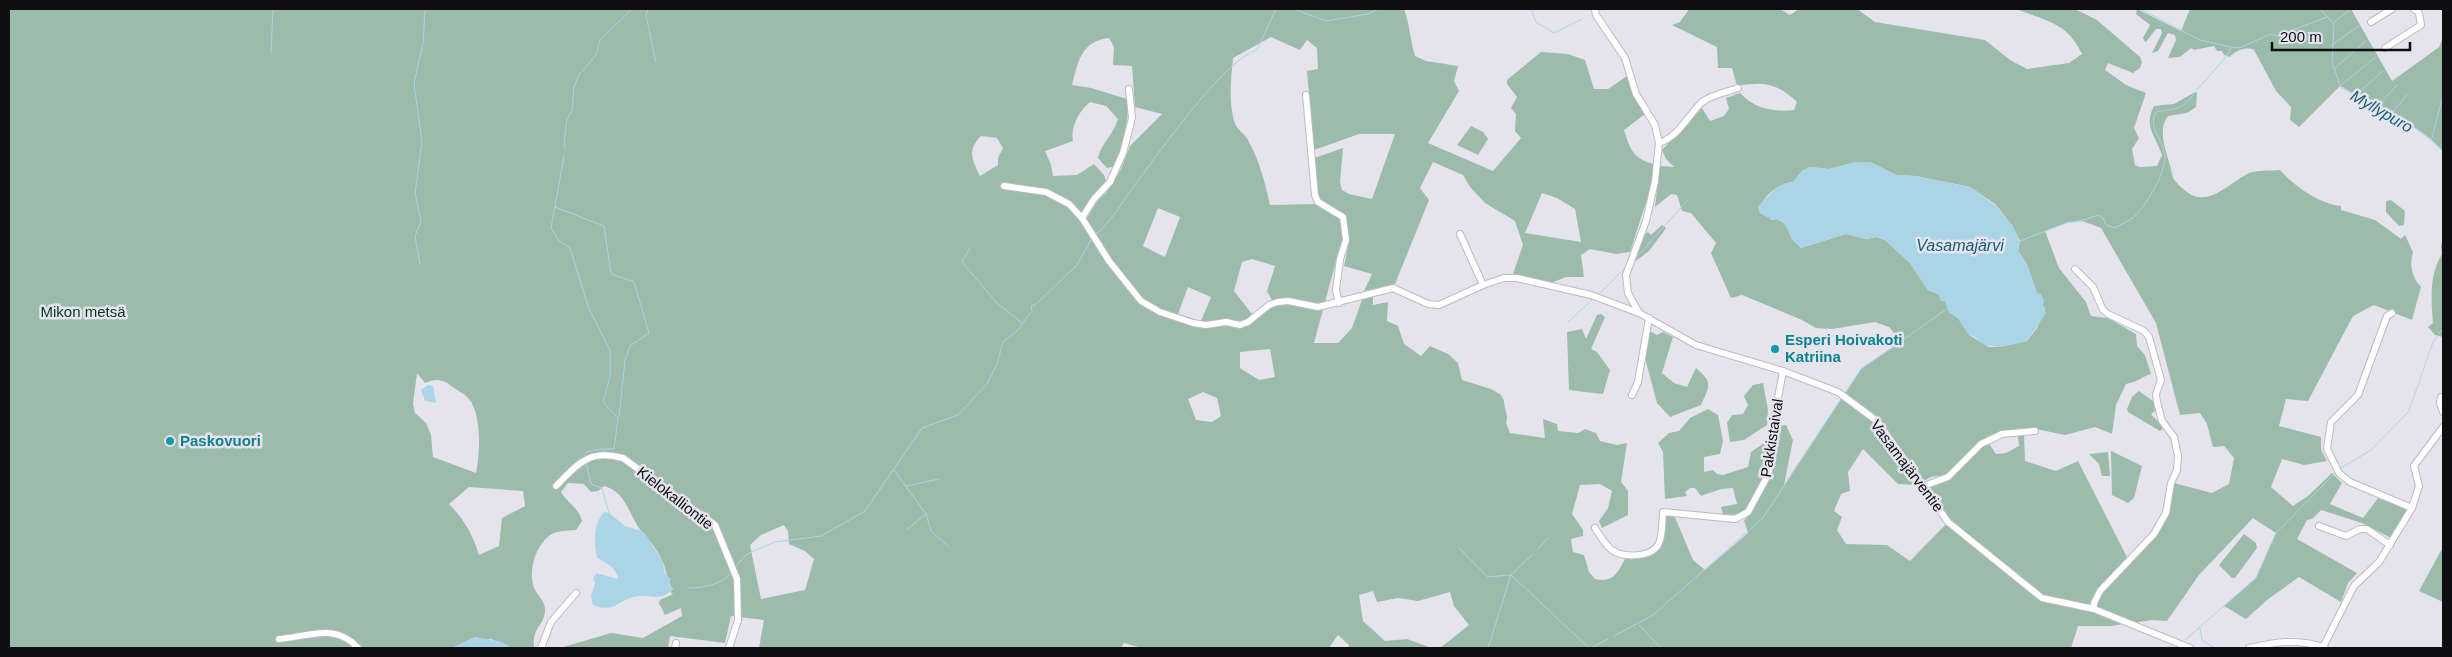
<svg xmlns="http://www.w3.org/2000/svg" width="2452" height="657" viewBox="0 0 2452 657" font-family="Helvetica,sans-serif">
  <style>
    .green { fill: #9dbbaa; fill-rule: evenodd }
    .water { fill: #acd4e7 }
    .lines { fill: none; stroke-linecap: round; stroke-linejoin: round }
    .stream { stroke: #acd4e7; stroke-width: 1 }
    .minor-casing { stroke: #bcbbc3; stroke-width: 8 }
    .minor { stroke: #fff; stroke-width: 6 }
    .culture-dot { fill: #0f9aa8; stroke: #e5e4ed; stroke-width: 2 }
    .labels { text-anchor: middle; stroke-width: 5; stroke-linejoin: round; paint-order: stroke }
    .park-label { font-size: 15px; fill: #033621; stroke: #e5e4ed }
    .culture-label { font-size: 15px; font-weight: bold; fill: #0d838f; stroke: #e5e4ed; text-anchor: start }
    .street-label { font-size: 15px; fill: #0e0e11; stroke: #e5e4ed }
    .water-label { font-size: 16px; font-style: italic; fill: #165e78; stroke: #e5e4ed }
  </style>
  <rect width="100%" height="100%" fill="#e5e4ed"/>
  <g class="green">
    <path d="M9,9H1404C1410,25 1410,40 1415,56L1426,61L1458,66L1454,81L1459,91L1428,143L1493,171L1521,138L1515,131L1516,114L1511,108L1517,97L1507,84V80L1541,52L1568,54L1585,60L1594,89H1608L1627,76L1633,95L1645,114L1624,130C1630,149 1633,159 1654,164L1652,184L1630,252L1616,254L1590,249L1581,255L1584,277H1566L1551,283L1513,274L1523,245L1515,221L1485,203L1470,187L1463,175L1433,162L1420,188L1429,200L1395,284L1364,291L1372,274L1344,266L1348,247L1340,246L1314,343H1338L1352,328L1362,300L1373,296V305L1388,302L1387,321L1398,326L1404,344L1421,356L1430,346L1448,354L1458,363L1462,380L1491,389L1500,394L1504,400C1504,409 1509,415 1506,423L1510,433L1545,438L1543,419L1557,424L1558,431L1578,433L1585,429L1596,433L1600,441L1617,445L1627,443L1621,482L1628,491V515L1602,528L1599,521L1608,508L1612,491L1600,484L1580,485L1572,514L1583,530V536L1571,539L1573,552L1584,555L1589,572L1595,579C1613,583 1617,574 1625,559L1647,556L1659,549L1665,519L1667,516L1674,515L1693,560L1705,570L1748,533L1744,520C1768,501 1768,454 1779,426L1786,425L1793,440L1784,485L1861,369L1901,342L1889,327L1875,322L1832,329L1816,328L1802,320L1742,295L1731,298L1711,253L1716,243L1691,213L1682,211L1677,195L1671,194L1655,207L1660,166L1674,167L1666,159L1662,150L1702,108L1710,121L1724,116L1729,109L1726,98L1740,93C1755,109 1772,112 1794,110L1797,102C1777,83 1764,81 1737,86L1732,68H1718L1717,47L1672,25L1680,22L1689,9H1780L1790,15L1799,9H1857L1875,22L1985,40L2010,60L2027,69L2069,63L2082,54C2067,22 2046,21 2016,9H2075L2097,20L2140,57L2142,62L2140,68L2133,73L2108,63L2105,70L2126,85L2146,93L2134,128L2139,138L2132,149L2135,165L2139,167L2157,166L2162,155C2156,137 2143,126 2154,106L2174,104L2195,92L2197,93L2196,107L2187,113L2168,116C2155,132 2170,159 2173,178C2177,184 2181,187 2187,192C2208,208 2229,183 2249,173C2257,170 2271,171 2280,170C2294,186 2319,204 2341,206V210L2375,220L2401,239L2405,235L2413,252C2409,265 2412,278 2421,287L2412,320L2374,305L2353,316L2308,401L2286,399L2279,426L2321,437V450L2327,461L2304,465L2282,459L2271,487L2293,506L2308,496L2332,473L2342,483L2330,504L2363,518L2378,498L2407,509L2391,538L2362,523L2321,510L2312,519L2307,520L2297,539L2357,573L2348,583L2341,602L2299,577L2267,600L2246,619L2224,606L2256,578L2276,533L2253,518L2199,575L2167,621L2152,620L2111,626H2078L2071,648H1654L1651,646L1650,648H1440L1469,625L1454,606L1450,592L1418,601L1398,598L1377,602L1373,591L1359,595L1363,621L1385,641L1407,639L1432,648H1348L1349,645L1338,635L1329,648H1142L1124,643L1121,648H759L764,620L731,616L725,643L670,636L668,648H560L611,633L643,638L682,616L681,608L665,615L659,603L660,600L673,594L670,592L673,589C666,580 667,570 662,560C657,550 650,540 642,532C628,515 628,493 604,486L598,491L591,492L584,484L568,483L561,492C568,504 579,508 582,521L576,530C567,531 557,530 550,535C535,546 528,572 534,588C538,596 546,602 545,612C543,627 532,627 534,648H512L491,639L482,640L475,637L452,648H9ZM1271,37L1300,50L1307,40L1317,48L1318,69L1307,71L1314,150L1359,134H1395L1372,199L1349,194L1342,190L1340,182L1343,148L1314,158L1317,204L1270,205C1265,183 1260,162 1249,142C1246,135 1238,130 1235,124C1228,103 1231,79 1233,58ZM1109,38L1114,47L1113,65L1132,66L1135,107L1162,114L1130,146L1121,169L1106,193L1098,200L1087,218L1083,212L1098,189L1106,181L1104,175L1094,164L1077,175L1053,176L1051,165L1045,151L1073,141C1070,127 1079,111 1090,102L1106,106L1118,119C1114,134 1100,145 1098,158L1107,168L1116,166C1122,144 1130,122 1127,99L1091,88L1072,85C1078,62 1081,41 1109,38ZM981,136L997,138L1003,148L998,158V165L980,176C972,160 967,150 981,136ZM1856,162H1870L1896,175L1916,176L1970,187L1995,204L2012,225L2020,241L2018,251C2032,268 2033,291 2045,309L2037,328L2027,341L1999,347H1989L1969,335L1958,318L1949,312L1945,301L1938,294L1928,290L1910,263L1885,240L1876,237L1866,239L1846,234L1801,248C1799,245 1794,242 1792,239C1787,229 1788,224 1777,219L1772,220L1766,215L1762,203C1768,192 1781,183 1793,182L1802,171L1810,167L1829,169ZM1542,193L1557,198L1575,209L1581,242L1525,233ZM1158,208L1180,217L1165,257L1143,246ZM2082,221L2101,228L2156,323L2180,415L2200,413L2207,424L2213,447L2224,446L2234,458L2229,484L2212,493L2174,483L2168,515L2130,563L2078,461L2056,471L2025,461L2024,433L2018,435L2019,446L2006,453L1996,454L1988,442L1970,458L1929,487L1934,498L1950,520L1910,561L1887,545L1846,544L1837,530L1842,517L1834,511L1841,494L1850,491L1848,472L1863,449L1898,484L1917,485L1931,477L1945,475L1999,433L2036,429L2065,435L2095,427L2112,434L2116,405L2126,384C2138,382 2141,377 2151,374L2145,355L2137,346L2136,334L2108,318L2091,316L2086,302L2059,268L2045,231L2066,223ZM1252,259L1275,266L1267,291L1273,302L1252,314L1234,291L1242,262ZM1188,287L1211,297L1201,321L1178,314ZM1270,349L1275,377L1259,380L1240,368V352ZM417,373L425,383C436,378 443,379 453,387C458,391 465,394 469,399C482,415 480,454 476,473L433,457L431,435L426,423L415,413L413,404ZM1203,392L1217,398L1221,416L1212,422L1196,420L1188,399ZM469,487L523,491L525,506L502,518L499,546L479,555C473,535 464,519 449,504ZM784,525L788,531L789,544L805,551L814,559L805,590L761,599L750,545L761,535Z"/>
    <path d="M2137,9L2181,31L2190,9H2351L2392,81L2439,47L2443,38V151L2431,139L2403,119L2340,86L2299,127L2290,120L2291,107L2276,91L2254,50C2245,46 2235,51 2230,57L2224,55L2222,51H2217L2214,46L2194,50L2191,48L2180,57L2168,58L2176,40L2175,35L2168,33L2158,51L2152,53L2162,33L2161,29H2156L2146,42H2145L2143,38L2150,25L2136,14Z"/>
    <polygon points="1471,126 1483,132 1488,139 1478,155 1457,145"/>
    <polygon points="2391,200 2405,211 2404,225 2399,226 2386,212 2386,201"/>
    <polygon points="1662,225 1666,228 1649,251 1633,263 1644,235 1648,232 1651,235"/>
    <path d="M2443,239V337L2435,335L2428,327L2433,323C2431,298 2429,276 2442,254L2441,246Z"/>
    <polygon points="1601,314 1605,317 1591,349 1597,352 1610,370 1603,394 1569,390 1567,332 1582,329 1586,339 1597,315"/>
    <path d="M1650,331L1657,335L1663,332L1673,337L1662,373L1674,383L1687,387L1696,368C1713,383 1710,385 1701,405L1670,417L1657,403L1645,358Z"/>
    <polygon points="1763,383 1768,410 1767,425 1744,440 1730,442 1727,423 1732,415 1743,414 1748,405 1744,396 1753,385"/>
    <polygon points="2139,391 2154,402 2155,411 2151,414 2164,428 2160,431 2128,412 2127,409 2132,397"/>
    <path d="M1708,409L1718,415L1723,441L1720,454L1704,457V472L1713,470L1717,474L1723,475L1748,467L1751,452L1770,439L1772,442C1768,460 1762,499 1746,511C1739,516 1730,515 1723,514L1721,507L1737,504L1733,488L1721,489L1701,496L1695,488H1690L1685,492L1687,496L1665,499L1663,452L1658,443L1669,433L1679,431L1690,418Z"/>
    <polygon points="2111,451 2142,466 2134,498 2128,503 2112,495"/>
    <polygon points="2108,452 2110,476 2102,476 2099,464 2089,454"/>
    <polygon points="2244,534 2256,543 2257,548 2235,578 2232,578 2219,565"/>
    <polygon points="2443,547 2443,602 2419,591"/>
  </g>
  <g class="water">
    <path d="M1856,162H1870L1896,175L1916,176L1970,187L1995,205L2012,225L2020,241L2018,251L2027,264L2037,293L2041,294L2044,301L2043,306L2046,313L2027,341L1999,347L1984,345L1975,337L1969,335L1958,318L1949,312L1945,301H1941L1938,294L1928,290L1910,263L1885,240L1876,237L1866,239L1846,234L1801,248C1799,245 1794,242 1792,239C1787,229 1788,224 1777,219L1773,220L1759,213L1758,207C1769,196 1777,183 1793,182L1802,171L1810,167L1829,169Z"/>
    <polygon points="428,385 433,386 436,403 425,401 421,390"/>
    <path d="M605,512L609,513L625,526L642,531L646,535L663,562L665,574L671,579L669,584L673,589C658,604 649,592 633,597C617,602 613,613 593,605L591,596L595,583L593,578L597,573L617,579L618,576L612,567L597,557C594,545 593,521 605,512Z"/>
    <polygon points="475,637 502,642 512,648 452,648"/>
  </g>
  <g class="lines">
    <g class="stream">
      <polyline points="648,9 646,15 656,63"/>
      <polyline points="1294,9 1326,21 1368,14 1379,9"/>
      <polyline points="1531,9 1536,22 1554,33 1582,19"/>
      <polyline points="2140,9 2200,40 2231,47"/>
      <path d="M2320,9L2334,24L2332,62L2341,88C2378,105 2414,123 2443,151"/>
      <polyline points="2334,22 2351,9"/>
      <polyline points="2332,45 2359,26"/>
      <polyline points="271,52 273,9"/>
      <polyline points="2334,69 2367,40"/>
      <polyline points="2340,86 2376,57"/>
      <polyline points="2197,90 2225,58 2232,47 2239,48 2271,34 2277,36 2327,17"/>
      <polyline points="2357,94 2384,70"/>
      <polyline points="2379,105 2397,85"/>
      <polyline points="2392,113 2407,95"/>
      <polyline points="2432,138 2443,95"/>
      <polyline points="565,148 564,143 567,119 572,111 574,87 579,75 596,55 600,40 632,9"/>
      <polyline points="564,156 551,228 559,241 570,248 589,309 610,350 610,376 603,402 618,418 614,449 601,449 586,452 585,456"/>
      <polyline points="555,207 604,226 611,274 634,282 649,333 630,346 625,360 619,417"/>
      <path d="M1096,234C1110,223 1121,204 1132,189C1155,158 1223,60 1257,50L1276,9"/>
      <path d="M2020,241L2066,223L2087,219L2098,215L2103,218L2106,225L2115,228C2121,224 2129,221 2135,216C2147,204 2169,169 2164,151C2161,137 2148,127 2156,112C2175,108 2183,111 2195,92"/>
      <polyline points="970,248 962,262 997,303 1022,323"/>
      <polyline points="1634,260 1688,200"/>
      <polyline points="420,264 415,236 421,221 415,193 422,142 414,83 423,44 425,9"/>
      <polyline points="1598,295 1626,267"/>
      <polyline points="1568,322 1592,300"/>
      <polyline points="2439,333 2443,329"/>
      <polyline points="1846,392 1861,369 1947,309"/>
      <polyline points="586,462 591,484 602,488 609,513"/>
      <polyline points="2341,468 2371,450 2409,411 2433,342 2438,335"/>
      <polyline points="894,470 926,514 931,531 949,547"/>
      <polyline points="906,486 939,479"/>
      <polyline points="906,530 926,514"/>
      <polyline points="1459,548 1488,577 1511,575 1589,648"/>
      <polyline points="1537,550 1548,538"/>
      <polyline points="735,567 747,554 775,542 821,536 865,511 922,428 958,415 987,384 997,364 1003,342 1017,331 1032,311 1031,306 1035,305 1077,265 1091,240"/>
      <path d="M688,588C702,588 721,585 730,574"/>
      <polyline points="1639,625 1661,648"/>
      <polyline points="2200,628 2202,640 2215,648"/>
      <polyline points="1614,636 1653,615 1763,518 1841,399"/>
      <polyline points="2185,640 2256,578 2276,533 2336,472"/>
      <polyline points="1488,648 1511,575 1532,555"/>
      <polyline points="1591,648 1608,639"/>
      <polyline points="2173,648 2177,647"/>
    </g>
    <g class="minor-casing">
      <g id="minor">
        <polyline points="1595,9 1596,15 1625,58 1636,94 1655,125 1659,143 1655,181 1646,221 1626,275 1628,293 1639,313"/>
        <polyline points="2371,22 2392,9"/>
        <polyline points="2385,48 2421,25 2419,13 2414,9"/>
        <polyline points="1306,95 1315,195 1318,202 1343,217 1346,240 1340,259 1336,290 1339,303"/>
        <path d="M1659,143C1678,137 1688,116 1701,103C1710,95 1727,92 1738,88"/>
        <polyline points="1004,186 1046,192 1069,204 1082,218 1109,261 1141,301 1160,312 1193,323 1206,325 1226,322 1240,325 1248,322 1269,305 1278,302 1288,301 1318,307 1393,288 1428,304 1439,305 1483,285 1504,278 1517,278 1591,295 1639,313 1696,345 1783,371 1838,392 1877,421 1948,522 2042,598 2094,609 2190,648"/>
        <polyline points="1082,218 1094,199 1110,182 1123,153 1132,118 1129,89"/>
        <polyline points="1460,234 1483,285"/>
        <polyline points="2075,269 2093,287 2103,310 2108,314 2144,331 2149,337 2161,380 2156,394 2157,402 2162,421 2174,437 2178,456 2177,470 2171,483 2166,513 2154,534 2100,591 2094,603 2094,609"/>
        <polyline points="2392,313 2387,316 2358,395 2331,422 2327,449 2339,473 2350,482 2412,508"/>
        <polyline points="1632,395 1638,382 1649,318"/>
        <polyline points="2441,397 2440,403 2443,412"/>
        <path d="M556,486C579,463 589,449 623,458L715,525L737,579L738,620L729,648"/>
        <polyline points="1924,486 1948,477 1981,444 2002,434 2035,431"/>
        <polyline points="2319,526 2346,536 2360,529 2367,529 2390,545"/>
        <path d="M1595,528C1600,536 1605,545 1612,550C1623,558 1653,558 1659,543C1663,535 1662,521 1663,512L1735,519L1748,512L1768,475L1775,439L1774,419L1783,371"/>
        <path d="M279,639C308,637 335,622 358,648"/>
        <polyline points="2323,647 2354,586 2379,562 2412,508 2419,486 2414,466 2443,427"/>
        <polyline points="541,648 551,622 576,593"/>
        <polyline points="675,648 676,643"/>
        <path d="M2249,648C2275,642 2300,638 2325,648"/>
      </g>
    </g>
    <use href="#minor" class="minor"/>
  </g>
  <g class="culture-dot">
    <circle cx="1775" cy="349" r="5"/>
    <circle cx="170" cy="441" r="5"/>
  </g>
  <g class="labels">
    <g class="park-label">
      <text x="83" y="317">Mikon metsä</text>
    </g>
    <g class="culture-label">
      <text x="1785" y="345">Esperi Hoivakoti<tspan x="1785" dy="17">Katriina</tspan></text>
      <text x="180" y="446">Paskovuori</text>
    </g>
    <g class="street-label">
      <text transform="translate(1772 438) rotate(-81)" y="5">Pakkistaival</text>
      <text transform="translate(1907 466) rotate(53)" y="5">Vasamajärventie</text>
      <text transform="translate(675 498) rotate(38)" y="5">Kielokalliontie</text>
    </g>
    <g class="water-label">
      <text transform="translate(2382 111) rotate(30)" y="6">Myllypuro</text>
      <text x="1960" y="251">Vasamajärvi</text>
    </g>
  </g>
  <rect width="2452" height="657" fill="none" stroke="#0e0e11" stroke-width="20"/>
  <path d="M2272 42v8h138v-8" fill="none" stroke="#0e0e11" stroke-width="2.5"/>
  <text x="2280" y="42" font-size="15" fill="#0e0e11" stroke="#e5e4ed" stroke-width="4" paint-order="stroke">200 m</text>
</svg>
